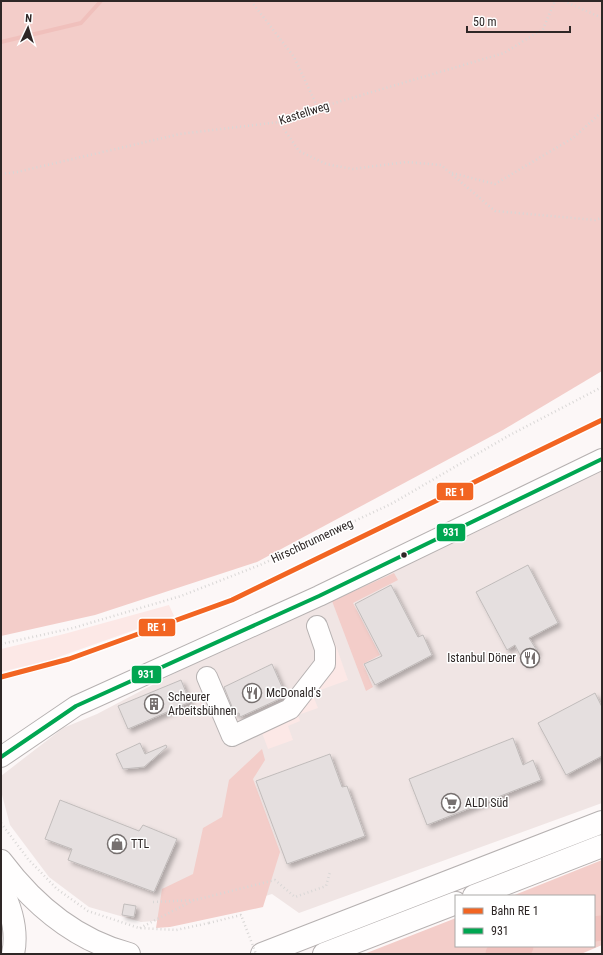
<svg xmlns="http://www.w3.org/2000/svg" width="603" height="955" viewBox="0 0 603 955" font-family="'Roboto Condensed',sans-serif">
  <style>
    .built { fill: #f0e5e4 }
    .green { fill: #fce8e6 }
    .forest { fill: #f3cdc9 }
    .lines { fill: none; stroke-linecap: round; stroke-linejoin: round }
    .stream { stroke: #f0c0bc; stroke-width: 4 }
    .river { stroke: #f0c0bc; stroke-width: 25 }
    .building { fill: #e5dfdf; stroke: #c1bcbb; filter: url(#shadow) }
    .minor-casing { stroke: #b6b1b1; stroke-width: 22 }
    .highway-casing { stroke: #b6b1b1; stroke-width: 24 }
    .path { stroke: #d9d7d6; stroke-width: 2.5; stroke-dasharray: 1 3; stroke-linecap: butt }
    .minor { stroke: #fffefe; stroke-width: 20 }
    .highway { stroke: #fffefe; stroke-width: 22 }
    .path-bridge { stroke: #d9d7d6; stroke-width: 2.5; stroke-dasharray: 1 3; stroke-linecap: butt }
    .bus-1-casing { stroke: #fff; stroke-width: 7 }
    .bus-1 { stroke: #00a651; stroke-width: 4 }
    .rail-1-casing { stroke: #fff; stroke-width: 8 }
    .rail-1 { stroke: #f26522; stroke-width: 5 }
    .bus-dot { fill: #2e2726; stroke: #fff; stroke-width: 1.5 }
    .labels { text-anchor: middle; stroke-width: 3; stroke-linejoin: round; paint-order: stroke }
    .street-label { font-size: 12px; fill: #2e2726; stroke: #fff }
    .poi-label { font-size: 12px; fill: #2e2726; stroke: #fff; text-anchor: start }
    .line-badge { stroke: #fff; stroke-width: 1.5 }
    .badge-label { font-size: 11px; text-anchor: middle; font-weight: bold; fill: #fff }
  </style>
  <defs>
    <filter id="shadow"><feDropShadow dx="3.5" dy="3.5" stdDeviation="2" flood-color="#0004"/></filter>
  </defs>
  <rect width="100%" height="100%" fill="#fcf7f7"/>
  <polygon class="built" points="602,466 602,803 299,913 272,894 193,918 141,922 89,907 49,877 10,825 1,791 1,776 63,728 97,714 177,672 503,517"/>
  <g class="green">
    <polygon points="169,605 174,616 50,660 1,672 1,649 64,634"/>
    <polygon points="335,643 348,680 312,693 318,708 298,715 300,721 288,726 293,740 268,749 261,730 327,646"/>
  </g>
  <g class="forest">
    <polygon points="1,1 602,1 602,371 503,430 257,562 95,615 1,636"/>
    <polygon points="394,573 398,580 353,603 380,655 363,664 373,687 366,691 332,601"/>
    <polygon points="262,749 265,760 253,779 280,852 263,907 170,927 156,928 162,889 193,874 203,828 222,817 229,780"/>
    <polygon points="602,860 602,945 581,954 364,954 456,918 456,946 594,946 594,896 512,896"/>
  </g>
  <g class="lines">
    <polyline class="stream" points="1,42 81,23 101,1"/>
    <g class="river">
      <polyline points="594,929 602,928"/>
      <polyline points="498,954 521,946"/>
    </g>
  </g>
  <g class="building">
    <polygon points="528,565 558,623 529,638 538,652 534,654 537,659 525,665 515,645 507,650 476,592"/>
    <polygon points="391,585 418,637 423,635 432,655 375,685 364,664 382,656 355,604"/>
    <polygon points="272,664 286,696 240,717 239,713 235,714 224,687"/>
    <polygon points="181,680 190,702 128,729 118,706"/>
    <polygon points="595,693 602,707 602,756 566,775 538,723"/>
    <polygon points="513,738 523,765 533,760 541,780 427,825 409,779"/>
    <polygon points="140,743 145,754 166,745 167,747 144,767 123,769 116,754"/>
    <polygon points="330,754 342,787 347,786 365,836 287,864 256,781"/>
    <polygon points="60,800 139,831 143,825 177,839 154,892 68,860 72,849 45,839"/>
    <polygon points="124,904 136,906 134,917 122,915"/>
  </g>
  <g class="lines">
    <g class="minor-casing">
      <g id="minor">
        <polyline points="207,677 232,736 290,709 325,664 325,649 317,626"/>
        <polyline points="1,757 76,706 319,596 602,459"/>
      </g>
    </g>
    <g class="highway-casing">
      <g id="highway">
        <path d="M1,861C34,905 76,940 129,954"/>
        <path d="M1,888C11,908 18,931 13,954"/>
        <polyline points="474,896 602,846"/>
        <polyline points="262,954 602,822"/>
        <polyline points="324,954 456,903"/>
      </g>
    </g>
    <g class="path">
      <polyline points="251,1 294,57 318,108"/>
      <polyline points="564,1 602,18"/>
      <polyline points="279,122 299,151 326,164 353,169 406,162 441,165 495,211 595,220 602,218"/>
      <polyline points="452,173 495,184 573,138 602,112"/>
      <polyline points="1,174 17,172 180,134 279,122 318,108 504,53 543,29 555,1"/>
      <polyline points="1,644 73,628 181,596 260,565 391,504 508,436 602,387"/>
      <polyline points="1,823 28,859 57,889 88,911 139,928 176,930 209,923"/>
      <polyline points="153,902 195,900 275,880 295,897 326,886 330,872"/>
      <polyline points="140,928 194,900"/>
    </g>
    <use href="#minor" class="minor"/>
    <use href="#highway" class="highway"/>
    <polyline class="path-bridge" points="209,923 241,915 256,954"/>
    <g class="bus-1-casing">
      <polyline id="bus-1" points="1,757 76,706 319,596 602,459"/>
    </g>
    <use href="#bus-1" class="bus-1"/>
    <g class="rail-1-casing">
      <polyline id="rail-1" points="1,677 69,659 232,600 602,420"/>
    </g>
    <use href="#rail-1" class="rail-1"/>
  </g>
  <defs>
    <g id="restaurant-ring" transform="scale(1)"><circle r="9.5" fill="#fff" stroke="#76706f" stroke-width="1.5"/><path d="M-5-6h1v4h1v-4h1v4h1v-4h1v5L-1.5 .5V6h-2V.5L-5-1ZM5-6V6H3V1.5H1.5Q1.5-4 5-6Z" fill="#76706f"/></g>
    <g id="building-ring" transform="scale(1)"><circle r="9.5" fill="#fff" stroke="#76706f" stroke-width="1.5"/><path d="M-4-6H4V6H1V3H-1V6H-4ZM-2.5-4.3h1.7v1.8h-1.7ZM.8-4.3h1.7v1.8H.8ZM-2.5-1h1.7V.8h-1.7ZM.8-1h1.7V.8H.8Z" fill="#76706f"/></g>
    <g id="supermarket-ring" transform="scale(1)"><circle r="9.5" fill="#fff" stroke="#76706f" stroke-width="1.5"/><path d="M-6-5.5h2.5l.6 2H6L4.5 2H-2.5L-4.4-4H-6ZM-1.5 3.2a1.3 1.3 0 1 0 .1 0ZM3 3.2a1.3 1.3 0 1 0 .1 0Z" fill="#76706f"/></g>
    <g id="shop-ring" transform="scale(1)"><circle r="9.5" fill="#fff" stroke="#76706f" stroke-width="1.5"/><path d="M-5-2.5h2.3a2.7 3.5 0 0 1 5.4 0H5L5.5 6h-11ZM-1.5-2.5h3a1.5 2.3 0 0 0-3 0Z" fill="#76706f"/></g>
  </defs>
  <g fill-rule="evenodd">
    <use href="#restaurant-ring" x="530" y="658"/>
    <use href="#restaurant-ring" x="252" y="693"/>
    <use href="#building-ring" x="154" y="704"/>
    <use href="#supermarket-ring" x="451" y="803"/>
    <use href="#shop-ring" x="117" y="844"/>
  </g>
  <circle class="bus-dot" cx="404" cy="555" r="3.5"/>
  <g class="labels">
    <g class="street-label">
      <text transform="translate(304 113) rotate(-18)" y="4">Kastellweg</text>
      <text transform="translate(312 541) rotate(-25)" y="4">Hirschbrunnenweg</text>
    </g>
    <g class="poi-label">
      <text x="516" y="662" text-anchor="end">Istanbul Döner</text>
      <text x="266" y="697">McDonald's</text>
      <text x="168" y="701">Scheurer<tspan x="168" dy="14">Arbeitsbühnen</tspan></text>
      <text x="465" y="807">ALDI Süd</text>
      <text x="131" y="848">TTL</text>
    </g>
  </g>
  <g class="line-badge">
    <rect x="436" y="482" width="38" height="19" rx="4" fill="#f26522"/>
    <rect x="436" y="523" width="30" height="19" rx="4" fill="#00a651"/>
    <rect x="138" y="618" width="38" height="19" rx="4" fill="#f26522"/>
    <rect x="131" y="665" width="31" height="19" rx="4" fill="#00a651"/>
  </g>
  <g class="badge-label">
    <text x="455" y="496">RE 1</text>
    <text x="451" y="536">931</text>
    <text x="157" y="631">RE 1</text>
    <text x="146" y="678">931</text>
  </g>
  <rect width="603" height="955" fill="none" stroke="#2e2726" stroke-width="4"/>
  <rect x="455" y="895" width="140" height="52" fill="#ffffff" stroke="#aba9a8"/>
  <rect x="463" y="908" width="20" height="6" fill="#f26522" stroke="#aba9a8"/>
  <text x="491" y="915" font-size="12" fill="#2e2726">Bahn RE 1</text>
  <rect x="463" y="928" width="20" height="6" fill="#00a651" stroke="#aba9a8"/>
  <text x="491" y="935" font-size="12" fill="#2e2726">931</text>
  <g transform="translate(28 28) rotate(4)" stroke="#ffffff" stroke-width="3" paint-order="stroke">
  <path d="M0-3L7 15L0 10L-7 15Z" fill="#2e2726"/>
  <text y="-6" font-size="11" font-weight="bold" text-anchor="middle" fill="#2e2726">N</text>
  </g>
  <path d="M467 26v6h103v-6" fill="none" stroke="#2e2726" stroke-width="2"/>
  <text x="473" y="26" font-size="12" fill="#2e2726" stroke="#ffffff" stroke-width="3" paint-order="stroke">50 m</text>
</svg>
